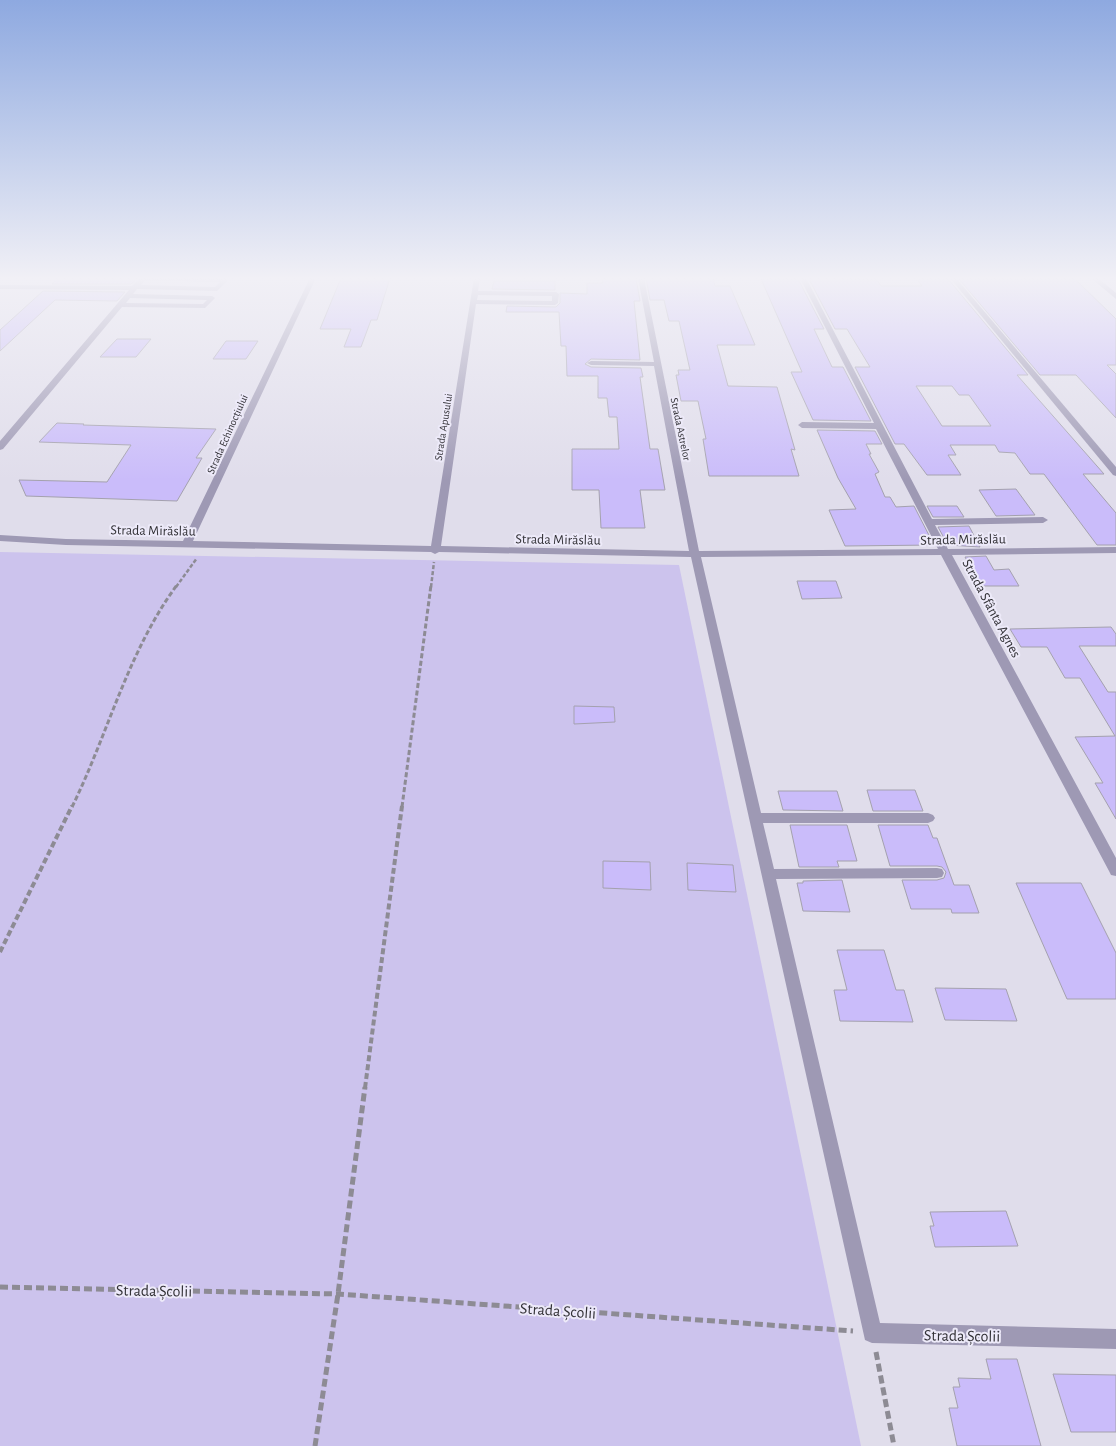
<svg xmlns="http://www.w3.org/2000/svg" width="1116" height="1446" viewBox="0 0 1116 1446" font-family="'Alegreya Sans',sans-serif">
  <style>
    .green { fill: #ccc3ed }
    .building { fill: #cabcfa; stroke: #a4a1ae; fill-rule: evenodd }
    .lines { fill: none; stroke-linecap: round; stroke-linejoin: round }
    .path-far3 { stroke: #8d8b94; stroke-width: 2.5; stroke-dasharray: 4 2; stroke-linecap: butt }
    .path-far2 { stroke: #8d8b94; stroke-width: 3; stroke-dasharray: 5 2.5; stroke-linecap: butt }
    .path-far1 { stroke: #8d8b94; stroke-width: 4; stroke-dasharray: 6 3; stroke-linecap: butt }
    .path { stroke: #8d8b94; stroke-width: 5; stroke-dasharray: 8 4; stroke-linecap: butt }
    .minor { fill: #9e99b4; fill-rule: evenodd }
    .labels { text-anchor: middle; stroke-width: 4; stroke-linejoin: round; paint-order: stroke }
    .far-street-label { font-size: 11px; fill: #323136; stroke: #edeaf9 }
    .street-label { font-size: 14px; fill: #323136; stroke: #edeaf9 }
    .near-street-label { font-size: 16px; fill: #323136; stroke: #edeaf9 }
  </style>
  <rect width="100%" height="100%" fill="#e0ddeb"/>
  <polygon class="green" points="0,552 679,565 861,1446 0,1446"/>
  <g class="building">
    <polygon points="58,278 132,278 137,279 131,284 52,284"/>
    <polygon points="341,278 390,278 377,320 371,320 361,347 344,347 351,329 320,329"/>
    <polygon points="602,278 636,278 640,301 634,301 640,360 591,359 585,364 591,367 641,368 643,377 640,377 650,449 658,449 665,490 640,490 645,528 601,528 599,490 572,490 572,449 619,449 617,417 609,417 607,398 598,398 598,376 567,376 566,346 561,346 559,312 506,312 507,306 556,307 560,303 560,293 587,294 587,283 603,283"/>
    <polygon points="646,278 713,278 715,286 730,286 755,345 717,345 728,386 777,387 795,450 791,449 799,476 709,476 703,439 706,439 698,401 681,401 676,375 679,375 678,370 690,370 679,321 669,321 664,300 650,300"/>
    <path d="M814,278L877,280L881,286H922L917,279H948L1028,375H1017L1104,474H1083L1116,513V545H1097L1044,474H1030L1015,453L999,452L995,445H950L956,455H948L961,475H927L904,444H895L855,367H870L847,329H835L809,279ZM916,386H952L959,395H969L991,426H942Z"/>
    <polygon points="761,279 798,279 824,329 814,329 832,367 843,367 871,421 813,420 791,372 802,372"/>
    <polygon points="959,279 1075,279 1116,319 1116,365 1107,365 1116,374 1116,418 1076,375 1040,375"/>
    <polygon points="494,281 555,281 555,290 492,289"/>
    <polygon points="43,291 125,292 117,301 55,300 0,351 0,330"/>
    <polygon points="117,339 151,339 136,357 100,357"/>
    <polygon points="226,341 258,341 246,359 213,359"/>
    <polygon points="57,423 84,424 83,425 216,429 196,458 202,458 177,501 26,496 19,480 107,482 131,445 39,442"/>
    <polygon points="817,430 875,431 882,444 866,444 871,454 869,454 879,472 875,474 885,497 890,497 896,507 914,506 934,545 845,546 829,510 856,509 838,478"/>
    <polygon points="1016,489 1035,515 996,516 979,490"/>
    <polygon points="927,506 957,506 964,517 933,517"/>
    <polygon points="969,526 980,547 948,545 938,527"/>
    <polygon points="986,556 994,570 1009,569 1019,586 981,586 965,557"/>
    <polygon points="797,581 836,581 842,598 802,599"/>
    <polygon points="1111,627 1116,634 1116,646 1079,646 1108,692 1116,692 1116,819 1095,783 1103,783 1075,737 1115,736 1080,678 1065,678 1047,647 1021,647 1010,629"/>
    <polygon points="574,706 614,707 615,722 574,724"/>
    <polygon points="867,790 915,790 923,811 873,811"/>
    <polygon points="778,791 837,791 843,811 783,810"/>
    <polygon points="790,825 847,825 857,861 837,861 839,867 799,867"/>
    <polygon points="878,825 928,825 933,838 937,838 954,885 969,885 979,913 952,913 951,909 911,909 902,880 937,880 944,878 946,872 942,867 937,866 890,866"/>
    <polygon points="603,861 650,862 651,890 603,888"/>
    <polygon points="687,863 733,865 736,892 688,890"/>
    <polygon points="842,880 850,912 803,911 797,883 803,883 803,881"/>
    <polygon points="1016,883 1081,883 1116,953 1116,999 1067,999"/>
    <polygon points="837,950 884,950 896,990 904,990 913,1022 840,1021 834,990 847,990"/>
    <polygon points="935,988 1006,989 1017,1021 945,1020"/>
    <polygon points="1006,1211 1018,1246 935,1247 930,1226 934,1226 930,1212"/>
    <polygon points="986,1359 1017,1359 1041,1446 957,1446 949,1408 958,1408 953,1387 960,1387 958,1378 991,1379"/>
    <polygon points="1053,1374 1116,1375 1116,1432 1071,1432"/>
  </g>
  <g class="lines">
    <g class="path-far3">
      <polyline points="176,587 197,558"/>
      <polyline points="431,587 434,562"/>
    </g>
    <g class="path-far2">
      <path d="M72,807C108,734 128,651 177,585"/>
      <polyline points="402,807 431,585"/>
    </g>
    <g class="path-far1">
      <polyline points="0,952 72,806"/>
      <polyline points="365,1088 402,806"/>
    </g>
    <g class="path">
      <polyline points="0,1287 338,1294 853,1331"/>
      <polyline points="876,1352 894,1446"/>
      <polyline points="315,1446 338,1294 365,1087"/>
    </g>
    <g class="minor">
      <path d="M140,278H225L228,280L217,291L137,289L133,294L212,296L215,298L205,308L122,307L3,449L0,450V441L129,290L0,289V285L132,286ZM145,280L220,282L215,287L141,285ZM130,298L207,300L203,304L126,303Z"/>
      <path d="M310,278H316L193,541L431,546L474,278H480L478,291L556,292L559,294L558,303L555,305L476,304L441,546L689,551L654,366L591,365L587,363L591,361L654,362L638,278H644L699,551L938,549L876,429L802,428L798,425L802,422L874,423L800,278H806L932,519L1043,517L1048,520L1043,523L935,525L948,549L1116,547V553L952,555L1116,858V876L1111,875L1109,871L941,555L701,557L761,813H928L933,815L935,818L933,821L928,823H763L774,869L937,868L942,869L944,873L942,877L937,878L776,879L880,1323L1116,1329V1349L872,1343L865,1340L691,557L439,552L435,554L431,552L66,545L0,541V535L66,539L183,541ZM478,295L552,296V301L477,300Z"/>
      <polygon points="950,278 956,278 1116,467 1116,476 1113,475"/>
      <polygon points="1091,278 1098,278 1116,293 1116,299"/>
    </g>
  </g>
  <linearGradient id="sky" x2="0" y2="1"><stop stop-color="#8ea9e0"/><stop offset="0.58" stop-color="#f1f0f6"/><stop offset="1" stop-color="#f1f0f6" stop-opacity="0"/></linearGradient>
  <rect width="1116" height="480" fill="url(#sky)"/>
  <g class="labels">
    <g class="far-street-label">
      <text transform="translate(443 427) rotate(-81)" y="4">Strada Apusului</text>
      <text transform="translate(681 429) rotate(78)" y="4">Strada Astrelor</text>
      <text transform="translate(227 434) rotate(-66)" y="4">Strada Echinocțiului</text>
    </g>
    <g class="street-label">
      <text transform="translate(153 530) rotate(1)" y="5">Strada Mirăslău</text>
      <text transform="translate(558 539) rotate(1)" y="5">Strada Mirăslău</text>
      <text transform="translate(963 539) rotate(-1)" y="5">Strada Mirăslău</text>
      <text transform="translate(992 608) rotate(62)" y="5">Strada Sfânta Agnes</text>
    </g>
    <g class="near-street-label">
      <text transform="translate(154 1290) rotate(1)" y="6">Strada Școlii</text>
      <text transform="translate(558 1310) rotate(4)" y="6">Strada Școlii</text>
      <text transform="translate(962 1335) rotate(1)" y="6">Strada Școlii</text>
    </g>
  </g>
</svg>
